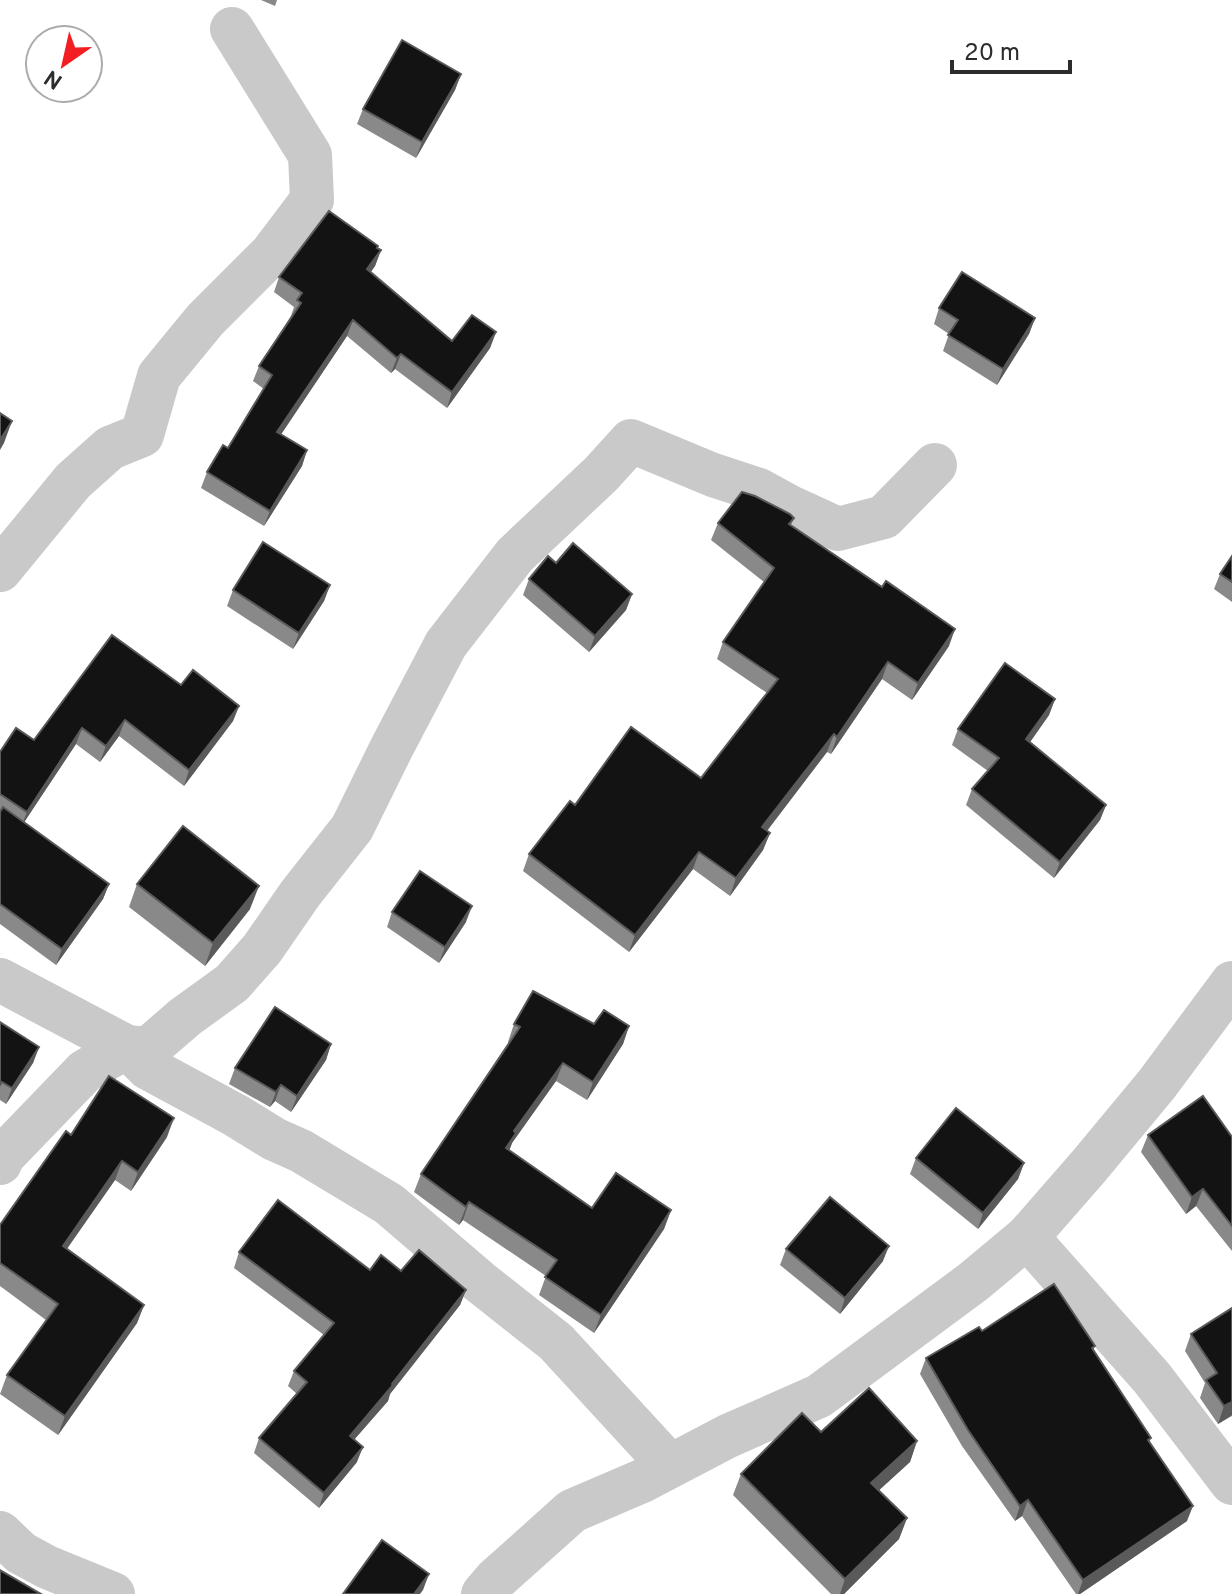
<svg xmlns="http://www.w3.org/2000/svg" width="1232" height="1594" viewBox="0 0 1232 1594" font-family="Overpass,sans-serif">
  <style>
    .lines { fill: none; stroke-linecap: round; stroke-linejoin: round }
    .street { stroke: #c9c9c9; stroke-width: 44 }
    .wall { fill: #898989 }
    .shaded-wall { fill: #5a5a5a }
    .building { fill: #131313; stroke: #5a5a5a; stroke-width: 2 }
  </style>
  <rect width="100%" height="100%" fill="#fff"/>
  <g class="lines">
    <g class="street">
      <polyline points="0,570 73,481 110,448 142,435 159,376 205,320 272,253 312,200 310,155 232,29"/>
      <polyline points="0,980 127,1047 148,1068 235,1115 274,1139 301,1151 389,1204 480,1282 556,1342 670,1466"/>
      <polyline points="0,1163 3,1156 85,1071 127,1047 148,1049 185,1017 232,983 262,949 300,894 352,828 392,747 446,644 515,555 601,474 631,441 713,475 759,490 790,507 838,529 884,517 935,465"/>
      <polyline points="1027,1237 1152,1378 1232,1483"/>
      <polyline points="0,1533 21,1553 47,1567 113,1594"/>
      <polyline points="483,1594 495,1580 572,1511 642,1481 728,1436 819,1396 973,1282 1027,1237 1089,1166 1157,1084 1232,983"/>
    </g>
  </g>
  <g class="wall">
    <polygon points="261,0 277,0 275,6"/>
    <polygon points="461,74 455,90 416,158 357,124 363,109"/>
    <polygon points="378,248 381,250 375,266 371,272 452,341 496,332 490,348 447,408 395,369 391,373 347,336 281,434 307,450 302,466 264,526 201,488 207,472 228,448 264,389 253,381 259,366 291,316 294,307 274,292 279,277"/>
    <polygon points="939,308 1035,318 1029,334 997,385 943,351 949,334 934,324"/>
    <polygon points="794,518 791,525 949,646 912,700 882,679 831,754 827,752 767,831 770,833 763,850 730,896 693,869 629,952 523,871 529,854 575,805 701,778 767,693 717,659 723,642 764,582 711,540 718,523"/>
    <polygon points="1232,556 1232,602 1214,589 1220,574"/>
    <polygon points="556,563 632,594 626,610 589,652 523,595 529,579"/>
    <polygon points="330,585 324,601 293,649 227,606 233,590"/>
    <polygon points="181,685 239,706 233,721 184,786 119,736 100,762 76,744 24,822 109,884 103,899 56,965 0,924 0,752 34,740"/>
    <polygon points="1055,699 1049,715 1030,742 1106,805 1100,820 1054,878 966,805 972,789 988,771 952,745 958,729"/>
    <polygon points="137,884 250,909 205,966 129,907"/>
    <polygon points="392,912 466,922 439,963 387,927"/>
    <polygon points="0,1022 39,1047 33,1063 6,1104 0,1100"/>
    <polygon points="514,1024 594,1024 629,1026 623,1044 587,1100 556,1081 512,1143 509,1151 592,1208 671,1210 664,1229 594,1333 539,1295 546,1276 463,1220 459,1225 414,1192 421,1174 509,1043 508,1042"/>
    <polygon points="331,1044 326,1060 291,1112 275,1101 270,1107 229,1084 235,1068"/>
    <polygon points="1148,1135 1232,1137 1232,1251 1196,1206 1186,1214 1141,1152"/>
    <polygon points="167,1137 131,1191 115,1180 67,1249 144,1305 137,1323 58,1435 0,1394 7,1375 46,1320 0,1286 0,1225"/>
    <polygon points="916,1158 1024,1163 1018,1179 978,1229 910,1174"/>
    <polygon points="786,1249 883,1261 840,1314 780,1265"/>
    <polygon points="239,1252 370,1270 401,1271 466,1290 460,1305 390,1394 388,1401 354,1440 357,1462 319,1508 254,1453 259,1438 297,1394 288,1386 294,1371 324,1335 234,1268"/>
    <polygon points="1232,1308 1232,1416 1218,1424 1200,1398 1205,1383 1185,1351 1191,1334"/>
    <polygon points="982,1331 1095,1346 1093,1351 1151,1438 1149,1443 1187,1521 1080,1594 1076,1594 1022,1516 1015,1521 962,1446 920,1374 926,1358"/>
    <polygon points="821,1432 917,1441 910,1462 879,1490 907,1518 899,1539 844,1594 831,1594 733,1495 741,1474"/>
  </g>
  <g class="shaded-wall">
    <polygon points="461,74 455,90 416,158 422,142"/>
    <polygon points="381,250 375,266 361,285 367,269"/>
    <polygon points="1035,318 1029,334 997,385 1003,369"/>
    <polygon points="353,320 347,336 272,448 277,432"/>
    <polygon points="496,332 490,348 447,408 452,392"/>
    <polygon points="401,354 395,369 391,373 397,358"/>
    <polygon points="12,421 4,443 0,450 0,440"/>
    <polygon points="307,450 302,466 264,526 270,511"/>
    <polygon points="330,585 324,601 293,649 299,633"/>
    <polygon points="632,594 626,610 589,652 595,636"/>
    <polygon points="955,629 949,646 912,700 918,683"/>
    <polygon points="888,662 882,679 831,754 837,737"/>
    <polygon points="1055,699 1049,715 1021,755 1026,739"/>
    <polygon points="239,706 233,721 184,786 189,770"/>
    <polygon points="125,720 119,736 100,762 106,746"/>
    <polygon points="82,728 76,744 21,827 27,812"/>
    <polygon points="834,734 827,752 756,845 762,827"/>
    <polygon points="1106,805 1100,820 1054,878 1060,862"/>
    <polygon points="770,833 763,850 730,896 736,878"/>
    <polygon points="699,852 693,869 629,952 635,935"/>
    <polygon points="109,884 103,899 56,965 62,949"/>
    <polygon points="259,886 250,909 205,966 213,943"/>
    <polygon points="472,906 466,922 439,963 445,947"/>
    <polygon points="629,1026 623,1044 587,1100 593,1082"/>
    <polygon points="331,1044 326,1060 291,1112 297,1096"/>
    <polygon points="39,1047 33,1063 6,1104 12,1088"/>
    <polygon points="563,1063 556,1081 512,1143 509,1151 506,1148 514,1131"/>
    <polygon points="281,1085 275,1101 270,1107 276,1092"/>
    <polygon points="174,1118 167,1137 131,1191 138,1172"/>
    <polygon points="122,1161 115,1180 56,1264 63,1246"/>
    <polygon points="1024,1163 1018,1179 978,1229 983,1213"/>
    <polygon points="1203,1189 1196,1206 1186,1214 1192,1197"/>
    <polygon points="469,1202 463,1220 459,1225 466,1207"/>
    <polygon points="671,1210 664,1229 594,1333 601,1315"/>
    <polygon points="889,1246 883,1261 840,1314 845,1298"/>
    <polygon points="466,1290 460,1305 390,1394 388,1401 344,1451 350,1436"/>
    <polygon points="144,1305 137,1323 58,1435 65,1416"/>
    <polygon points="1232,1402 1232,1415 1218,1424 1224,1406"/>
    <polygon points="917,1441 910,1462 864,1504 871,1483"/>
    <polygon points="363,1447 357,1462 319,1508 324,1493"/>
    <polygon points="1028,1500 1022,1516 1015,1521 1020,1506"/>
    <polygon points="1193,1506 1187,1521 1080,1594 1078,1594 1083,1580"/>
    <polygon points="907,1518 899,1539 844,1594 840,1594 845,1579"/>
    <polygon points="429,1574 423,1590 420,1594 414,1594"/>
  </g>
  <g class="building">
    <polygon points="402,40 461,74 422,142 363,109"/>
    <polygon points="329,211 378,246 377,248 381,250 367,269 452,341 472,315 496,332 452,392 401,354 397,358 353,320 277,432 307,450 270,511 207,472 223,445 228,448 272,375 259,366 301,303 297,300 302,293 279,277"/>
    <polygon points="962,272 1035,318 1003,369 948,335 958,320 939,308"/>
    <polygon points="0,413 12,421 0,440"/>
    <polygon points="742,492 755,496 790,514 794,518 789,524 882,587 886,581 955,629 918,683 888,662 837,737 834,734 762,827 770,833 736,878 699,852 635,935 529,854 570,801 575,805 631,727 701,778 778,679 723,642 774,568 718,523"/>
    <polygon points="263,542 330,585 299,633 233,590"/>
    <polygon points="573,543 632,594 595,636 529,579 548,556 556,563"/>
    <polygon points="1232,556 1232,582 1220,574"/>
    <polygon points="112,635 181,685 193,670 239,706 189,770 125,720 106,746 82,728 27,812 0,794 0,752 16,728 34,740"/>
    <polygon points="1005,663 1055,699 1026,739 1106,805 1060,862 972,789 999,758 958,729"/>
    <polygon points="3,807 109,884 62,949 0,904 0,812"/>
    <polygon points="183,826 259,886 213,943 137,884"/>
    <polygon points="420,871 472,906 445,947 392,912"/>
    <polygon points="533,991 594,1024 604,1010 629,1026 593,1082 563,1063 514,1131 516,1133 506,1148 592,1208 616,1173 671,1210 601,1315 545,1277 557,1260 469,1202 466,1207 421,1174 520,1027 514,1024"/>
    <polygon points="275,1007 331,1044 297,1096 281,1085 276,1092 235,1068"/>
    <polygon points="0,1022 39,1047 12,1088 2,1082 0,1085"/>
    <polygon points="109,1076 174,1118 138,1172 122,1161 63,1246 144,1305 65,1416 7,1375 58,1304 0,1263 0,1225 66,1131 71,1135"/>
    <polygon points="1203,1096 1232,1137 1232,1226 1203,1189 1192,1197 1148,1135"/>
    <polygon points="956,1108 1024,1163 983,1213 916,1158"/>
    <polygon points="830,1197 889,1246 845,1298 786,1249"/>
    <polygon points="278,1200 370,1270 381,1255 401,1271 419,1250 466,1290 392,1384 393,1385 350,1436 363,1447 324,1493 259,1438 307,1382 294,1371 334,1323 239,1252"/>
    <polygon points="1054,1284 1095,1346 1092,1348 1151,1438 1148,1440 1193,1506 1083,1580 1028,1500 1020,1506 968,1430 926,1358 979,1327 982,1331"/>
    <polygon points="1232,1308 1232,1402 1224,1406 1206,1380 1217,1373 1191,1334"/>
    <polygon points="869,1388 917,1441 871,1483 907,1518 845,1579 741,1474 802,1413 821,1432"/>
    <polygon points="382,1540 429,1574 414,1594 343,1594"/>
    <polygon points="0,1570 41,1594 0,1594"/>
  </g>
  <g transform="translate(64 64) rotate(214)"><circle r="38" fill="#ffffff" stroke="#ababab" stroke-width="2"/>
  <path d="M0-6L14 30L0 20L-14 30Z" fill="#f31e21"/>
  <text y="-12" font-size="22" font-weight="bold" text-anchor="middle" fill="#2c2c2c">N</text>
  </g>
  <path d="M952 60v12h118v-12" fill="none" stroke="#2c2c2c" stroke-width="4"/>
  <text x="964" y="60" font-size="24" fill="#2c2c2c" stroke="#ffffff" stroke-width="6" paint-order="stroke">20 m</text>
</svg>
